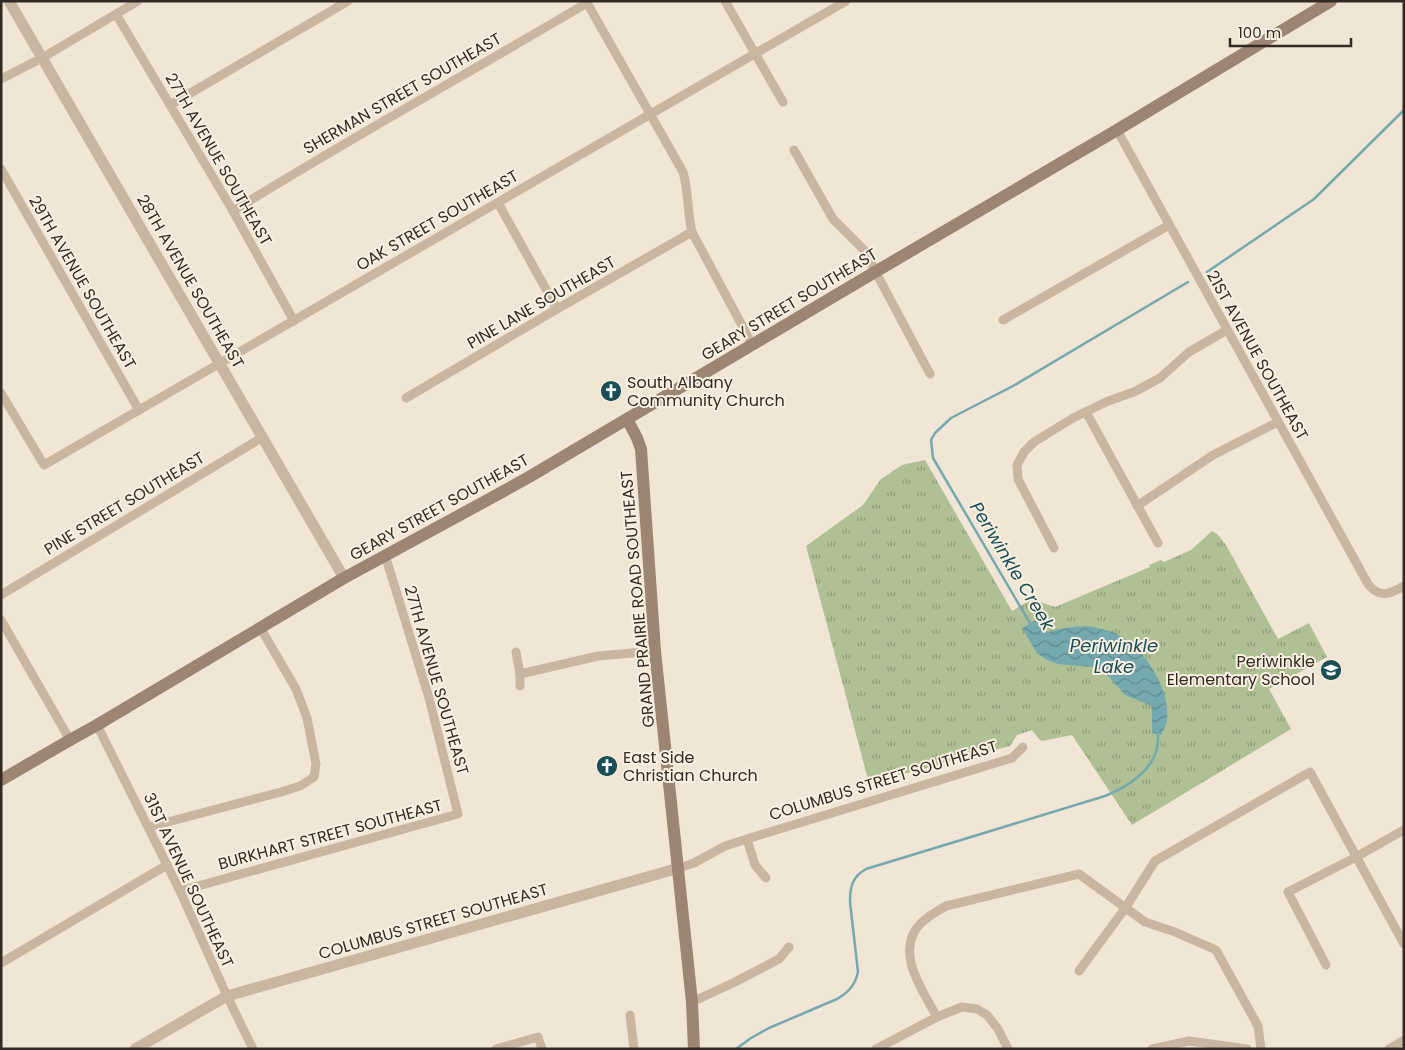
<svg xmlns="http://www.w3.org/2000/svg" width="1405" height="1050" viewBox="0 0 1405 1050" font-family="Poppins,sans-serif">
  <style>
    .grass { fill: url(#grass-tufts) }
    .water { fill: url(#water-waves) }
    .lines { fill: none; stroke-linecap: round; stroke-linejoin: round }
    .stream { stroke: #73a9af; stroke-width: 2.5 }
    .minor { stroke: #c9b6a1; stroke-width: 9 }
    .tertiary { stroke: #c9b6a1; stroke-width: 11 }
    .secondary { stroke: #9d8573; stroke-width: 12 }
    .labels { text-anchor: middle; stroke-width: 4; stroke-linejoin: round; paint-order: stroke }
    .street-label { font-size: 16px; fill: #332a24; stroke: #f9f0e1 }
    .poi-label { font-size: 16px; fill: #332a24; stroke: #f9f0e1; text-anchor: start }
    .water-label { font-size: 18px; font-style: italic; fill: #194e56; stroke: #f9f0e1 }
  </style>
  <defs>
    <pattern id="grass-tufts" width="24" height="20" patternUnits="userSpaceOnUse" patternTransform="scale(1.25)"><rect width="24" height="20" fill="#afc095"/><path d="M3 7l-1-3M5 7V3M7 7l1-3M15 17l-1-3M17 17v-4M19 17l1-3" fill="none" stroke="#8f9c79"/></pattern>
    <pattern id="water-waves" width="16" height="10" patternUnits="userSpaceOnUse" patternTransform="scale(1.25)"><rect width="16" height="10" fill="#73a9af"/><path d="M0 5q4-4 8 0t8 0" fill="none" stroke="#5f8a8e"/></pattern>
  </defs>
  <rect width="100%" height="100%" fill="#f1e6d5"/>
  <polygon class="grass" points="925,460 1012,611 1032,599 1055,607 1150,567 1149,565 1161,560 1164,562 1191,550 1212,531 1218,535 1226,545 1278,639 1309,623 1327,657 1269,689 1291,729 1132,825 1072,735 1042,741 1039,739 1032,730 1017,735 1010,746 869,783 806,546 863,505 881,479 902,465"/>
  <path class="water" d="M1036,620L1040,627L1048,632C1065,628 1081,624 1098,628C1105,630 1115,632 1120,636C1146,651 1171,690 1167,721C1166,725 1163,731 1161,735L1152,733V710L1151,706L1147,704L1125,695L1110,678L1100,670L1091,667L1058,664L1047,660L1037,653L1022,628Z"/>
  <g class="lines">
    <g class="stream">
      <polyline points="1207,272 1314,199 1404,110"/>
      <polyline points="1031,625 933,458 931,440 935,433 951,418 1013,386 1188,282"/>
      <path d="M736,1049L751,1038L769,1028L837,999C849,992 855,985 858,972L850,902C850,887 852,877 866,869L1105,796C1125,788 1152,772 1157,748C1158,743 1158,737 1158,732"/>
    </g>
    <g class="minor">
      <path d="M586,1L683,172C689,192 687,212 692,232L752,344"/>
      <polyline points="725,1 783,102"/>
      <polyline points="116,14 233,211 294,321"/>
      <polyline points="1,79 42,58 138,1"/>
      <polyline points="170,105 348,1"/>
      <path d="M1117,130L1368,584C1380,599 1390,594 1404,586"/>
      <polyline points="794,150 833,219 864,250 930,374"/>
      <polyline points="1,169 139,410"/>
      <polyline points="498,203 557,309"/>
      <path d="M233,211C349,139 469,73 587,3"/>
      <polyline points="1003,320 1169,225"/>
      <polyline points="1,393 44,465 846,1"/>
      <polyline points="406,398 557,309 692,232"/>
      <polyline points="1086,412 1158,543"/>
      <polyline points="1137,506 1213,455 1278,422"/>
      <polyline points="1054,548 1018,479 1017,465 1024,452 1034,442 1073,418 1106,402 1136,391 1160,378 1189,352 1227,330"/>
      <polyline points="1,595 263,437"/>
      <polyline points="1,620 70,740"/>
      <polyline points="516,652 520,674 520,686"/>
      <polyline points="520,674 598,656 655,651"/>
      <polyline points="97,725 180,891 227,996 253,1049"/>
      <polyline points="149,827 281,792 300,786 314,777 316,764 307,718 301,702 296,689 261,629"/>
      <polyline points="747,839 755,865 766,878"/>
      <polyline points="679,868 694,863 725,846 747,839 1012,758 1023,747"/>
      <polyline points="180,891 458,814 429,698 385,555"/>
      <polyline points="1,963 167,865"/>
      <polyline points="1326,965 1288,892 1356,857 1404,830"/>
      <polyline points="1079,971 1126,907 1155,861 1310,772 1404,944"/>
      <polyline points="692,1002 733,983 779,959 789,947"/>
      <polyline points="630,1015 634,1049"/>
      <path d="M937,1017C923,991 894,952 920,924C927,917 937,911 946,906L1079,874L1145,922L1175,932L1216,950L1258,1026L1261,1049"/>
      <polyline points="496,1049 538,1037 542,1049"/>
      <polyline points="876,1049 937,1017 962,1007 977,1009 987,1015 998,1029 1008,1049"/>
      <polyline points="1152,1049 1189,1041 1247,1049"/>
      <polyline points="1389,1049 1404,1040"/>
    </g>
    <g class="tertiary">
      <polyline points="9,1 344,578"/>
      <polyline points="135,1049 227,996 679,868"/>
    </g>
    <g class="secondary">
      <polyline points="627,419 637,438 641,449 655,651 692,1002 694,1049"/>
      <polyline points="1,780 70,740 97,725 344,578 493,497 529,477 875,272 1117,130 1331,1"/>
    </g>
  </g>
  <defs>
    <g id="church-disc" transform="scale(1.125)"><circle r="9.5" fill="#194e56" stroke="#f9f0e1"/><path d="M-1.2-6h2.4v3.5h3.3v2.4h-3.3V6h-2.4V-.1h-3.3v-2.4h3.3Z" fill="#fff"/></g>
    <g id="school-disc" transform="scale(1.125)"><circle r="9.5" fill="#194e56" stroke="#f9f0e1"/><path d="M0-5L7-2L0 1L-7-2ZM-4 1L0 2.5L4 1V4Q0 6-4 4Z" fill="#fff"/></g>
  </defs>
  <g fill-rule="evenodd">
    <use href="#church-disc" x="611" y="391"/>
    <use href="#school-disc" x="1331" y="670"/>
    <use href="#church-disc" x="607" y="766"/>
  </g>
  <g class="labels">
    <g class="street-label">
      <text transform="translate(402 93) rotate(-30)" y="6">SHERMAN STREET SOUTHEAST</text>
      <text transform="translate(219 159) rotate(60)" y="6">27TH AVENUE SOUTHEAST</text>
      <text transform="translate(437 220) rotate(-30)" y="6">OAK STREET SOUTHEAST</text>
      <text transform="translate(191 281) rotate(60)" y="6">28TH AVENUE SOUTHEAST</text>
      <text transform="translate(83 282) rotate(60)" y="6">29TH AVENUE SOUTHEAST</text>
      <text transform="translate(541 302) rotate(-30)" y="6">PINE LANE SOUTHEAST</text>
      <text transform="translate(789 304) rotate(-31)" y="6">GEARY STREET SOUTHEAST</text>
      <text transform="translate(1258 355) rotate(61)" y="6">21ST AVENUE SOUTHEAST</text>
      <text transform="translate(124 503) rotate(-31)" y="6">PINE STREET SOUTHEAST</text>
      <text transform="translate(439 507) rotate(-29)" y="6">GEARY STREET SOUTHEAST</text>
      <text transform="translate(637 599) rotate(-95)" y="6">GRAND PRAIRIE ROAD SOUTHEAST</text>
      <text transform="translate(437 680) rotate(74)" y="6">27TH AVENUE SOUTHEAST</text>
      <text transform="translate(883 780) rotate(-17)" y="6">COLUMBUS STREET SOUTHEAST</text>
      <text transform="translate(330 834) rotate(-15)" y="6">BURKHART STREET SOUTHEAST</text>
      <text transform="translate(189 880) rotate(65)" y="6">31ST AVENUE SOUTHEAST</text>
      <text transform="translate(433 921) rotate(-16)" y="6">COLUMBUS STREET SOUTHEAST</text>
    </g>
    <g class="poi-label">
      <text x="627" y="388">South Albany<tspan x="627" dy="18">Community Church</tspan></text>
      <text x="1315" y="667" text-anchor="end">Periwinkle<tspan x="1315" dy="18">Elementary School</tspan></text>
      <text x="623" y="763">East Side<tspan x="623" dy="18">Christian Church</tspan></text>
    </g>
    <g class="water-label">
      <text transform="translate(1012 566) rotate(59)" y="6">Periwinkle Creek</text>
      <text x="1114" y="652">Periwinkle<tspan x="1114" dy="21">Lake</tspan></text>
    </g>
  </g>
  <rect width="1405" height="1050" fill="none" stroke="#332a24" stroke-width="5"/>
  <path d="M1230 38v8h121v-8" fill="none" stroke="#332a24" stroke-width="2.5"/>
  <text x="1238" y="38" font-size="15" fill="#332a24" stroke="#f9f0e1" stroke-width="4" paint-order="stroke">100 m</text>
</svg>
